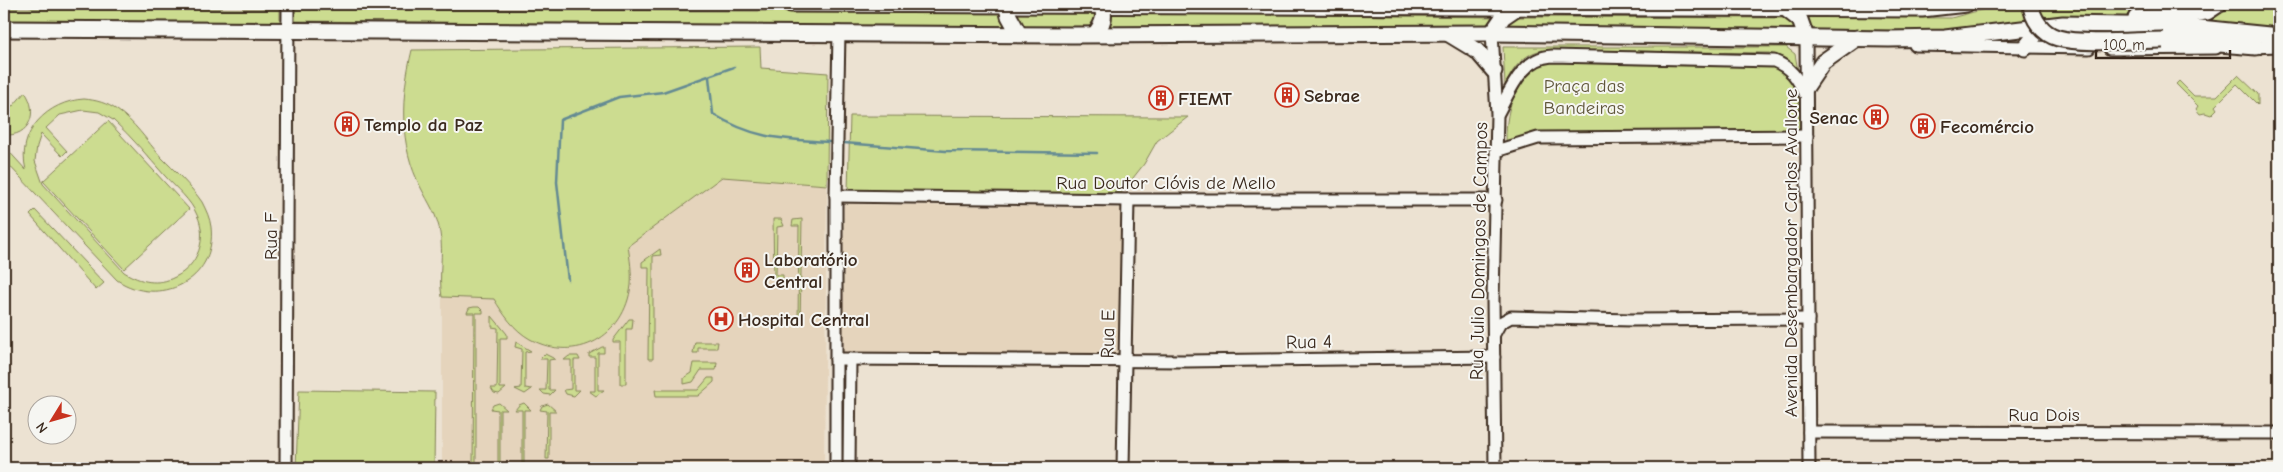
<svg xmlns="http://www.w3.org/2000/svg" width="2283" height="472" viewBox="0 0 2283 472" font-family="'Comic Neue',sans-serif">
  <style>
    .built { fill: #e5d4bc }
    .green { fill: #ccdc90; stroke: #848357; fill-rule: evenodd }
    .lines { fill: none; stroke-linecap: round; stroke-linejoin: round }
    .stream { stroke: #648a93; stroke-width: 2.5 }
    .minor-casing { stroke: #3b2a1e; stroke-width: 15 }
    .major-casing { stroke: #3b2a1e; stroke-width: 19 }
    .minor { stroke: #f6f6f2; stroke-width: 11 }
    .major { stroke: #f6f6f2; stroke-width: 15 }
    .major-bridge-casing { stroke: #3b2a1e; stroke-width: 19; stroke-linecap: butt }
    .major-bridge { stroke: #f6f6f2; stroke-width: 15 }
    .labels { text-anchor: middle; stroke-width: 4; stroke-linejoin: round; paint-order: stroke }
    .park-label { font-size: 19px; fill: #5f563a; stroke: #f6f6f2 }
    .poi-label { font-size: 19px; font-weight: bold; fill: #3b2a1e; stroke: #f6f6f2; text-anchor: start }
    .street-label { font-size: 19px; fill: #3b2a1e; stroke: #f6f6f2 }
  </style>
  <rect width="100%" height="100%" fill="#ece2d2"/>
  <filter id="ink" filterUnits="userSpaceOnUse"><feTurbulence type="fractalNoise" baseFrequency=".02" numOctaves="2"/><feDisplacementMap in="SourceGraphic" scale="10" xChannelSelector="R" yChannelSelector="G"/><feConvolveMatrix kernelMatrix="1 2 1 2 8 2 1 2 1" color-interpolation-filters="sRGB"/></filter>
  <g filter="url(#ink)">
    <g class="built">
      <polygon points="722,177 827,185 824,468 442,468 442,297 494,299 503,313 545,346 566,350 631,285 628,246"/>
      <polygon points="844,204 1121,208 1120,359 843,355"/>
    </g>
    <g class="green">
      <polygon points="2004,4 2279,4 2279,27 1807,31 1803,17 1951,18"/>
      <polygon points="4,8 280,9 280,22 4,21"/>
      <polygon points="293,9 1003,12 1005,27 293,21"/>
      <polygon points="1011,12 1102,13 1097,28 1019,27"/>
      <polygon points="1106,13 1499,17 1490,30 1107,28"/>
      <polygon points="1511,17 1789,18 1793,19 1798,31 1500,29"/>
      <path d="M760,47L761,68L828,73L827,185L722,177L628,246C630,259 632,272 631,285C625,337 576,364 530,339C514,330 503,314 494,299L442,297C438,275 444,254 440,233C438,216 428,202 421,188C398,144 401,96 412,50Z"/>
      <path d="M1503,47H1786L1795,54L1798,71L1786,59L1769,53L1543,50C1524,53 1512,69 1505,86Z"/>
      <path d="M1544,59L1774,64C1800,81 1800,100 1799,129L1540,134L1508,142L1506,140C1506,104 1516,83 1544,59Z"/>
      <polygon points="2238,75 2258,94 2258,105 2237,84 2215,106 2217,109 2211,115 2205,113 2200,114 2196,109 2198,106 2176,84 2179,81 2194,96 2217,96"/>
      <path d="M25,92C39,112 30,137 4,135V110L9,104L13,106Z"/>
      <path d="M84,99C96,100 107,103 117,110C134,121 147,141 161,157C175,171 191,186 202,202C206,210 210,218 211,227C217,281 159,308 117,280L4,160V146L26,170C16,132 48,101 84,99ZM83,110L99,112L113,120C132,137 148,157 165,176C176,188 191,200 197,215C208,238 198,266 175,277C158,286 140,282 124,272L43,184L35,161L37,146L41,134L62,156L67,151L46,128L60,115Z"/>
      <polygon points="850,116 1188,117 1157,141 1144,164 1122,192 1102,193 848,191"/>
      <polygon points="108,121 189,209 124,269 43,181"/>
      <polygon points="35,210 104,283 96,290 30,215"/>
      <polygon points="773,219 781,219 784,226 777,227 776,275 783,275 783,279 774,279"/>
      <polygon points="802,219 800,325 798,325 799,226 792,226 793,220"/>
      <polygon points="660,249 661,255 653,256 653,359 648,359 649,267 642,267 642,262"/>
      <polygon points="474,307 479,307 483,311 483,313 476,313 476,468 473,468 474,313 467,313 469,308"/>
      <polygon points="492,316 507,334 507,338 500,338 500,388 506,388 499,394 494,393 491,388 497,388 498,328 492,327"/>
      <polygon points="629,319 633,319 632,329 626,329 626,384 620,384 620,342 613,342 613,340"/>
      <polygon points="516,342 531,351 525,352 525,388 532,389 525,394 515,389 521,388 522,349 515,347"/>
      <polygon points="695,342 718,342 717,348 698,348 698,353 693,353"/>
      <polygon points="602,347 604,347 604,353 598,353 598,390 604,390 596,396 589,391 595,391 595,357 589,357 589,354"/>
      <polygon points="545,354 555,359 549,360 549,390 555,390 550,395 544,394 540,390 546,390 547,359 540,359"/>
      <polygon points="569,356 578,356 580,360 574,360 574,390 580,390 574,396 566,394 564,390 571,389 571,360 564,360"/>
      <polygon points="694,363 717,363 716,370 701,370 693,382 684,384 684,378 692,373"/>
      <polygon points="708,378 714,378 714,382 698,396 656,396 655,390 698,390"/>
      <polygon points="299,390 435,392 434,468 296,468"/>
      <polygon points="499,403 507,410 500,410 500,468 498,468 498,410 491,409 493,405"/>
      <polygon points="524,403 531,410 524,410 524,468 522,468 522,410 515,410 519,405"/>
      <polygon points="548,404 556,411 549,411 549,459 546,459 547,411 540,410 542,406"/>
    </g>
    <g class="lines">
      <g class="stream">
        <path d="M709,77L713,114C754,139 782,139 829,142"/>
        <polyline points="844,143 946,151 1097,153"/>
        <polyline points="568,280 557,182 560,120 619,97 663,92 734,67"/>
      </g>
      <g class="minor-casing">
        <g id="minor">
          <polyline points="1492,33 1497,114 1493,299 1495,468"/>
          <polyline points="1806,37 1809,468"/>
          <polyline points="1915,45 2089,48"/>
          <polyline points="2250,47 2279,46"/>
          <polyline points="2110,49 2216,48"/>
          <path d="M1498,113C1511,89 1522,58 1552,56L1774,61C1790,67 1798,78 1804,93"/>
          <polyline points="1496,151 1538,138 1807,136"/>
          <polyline points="836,196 1128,200 1496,200"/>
          <polyline points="1494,334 1500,323 1511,317 1631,320 1808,319"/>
          <polyline points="836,359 1187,361 1494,357"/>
          <polyline points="1809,432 2279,433"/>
          <polyline points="286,468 288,4"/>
          <polyline points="836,468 836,196 839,32"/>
          <polyline points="849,468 850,359"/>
          <polyline points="1123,468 1128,200"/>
        </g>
      </g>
      <g class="major-casing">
        <g id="major">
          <polyline points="791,4 1922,9 1966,4"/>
          <polyline points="1006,4 1009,16 1019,34"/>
          <polyline points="1786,9 1800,20 1806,37"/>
          <polyline points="2136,18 2207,12 2219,4"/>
          <polyline points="4,29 1073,35 1492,33 1889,39 1945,38 2063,24 2180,26 2279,36"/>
          <polyline points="1492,33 1503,17 1519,6"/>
          <path d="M1095,34C1103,24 1106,16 1101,4"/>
          <polyline points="1449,34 1477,51 1494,71"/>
          <polyline points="2163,40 2219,38"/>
          <polyline points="2207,43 2256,47"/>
          <polyline points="2025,48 2043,25"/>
          <polyline points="1806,87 1823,62 1857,38"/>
        </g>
      </g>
      <use href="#minor" class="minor"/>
      <use href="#major" class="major"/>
      <g class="major-bridge-casing">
        <path id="major-bridge" d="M2031,4C2032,19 2043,34 2058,38C2083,45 2136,40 2163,40"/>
      </g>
      <use href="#major-bridge" class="major-bridge"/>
    </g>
  </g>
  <defs>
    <g id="building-ring" transform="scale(1.25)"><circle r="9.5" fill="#f6f6f2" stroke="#c8321e" stroke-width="1.5"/><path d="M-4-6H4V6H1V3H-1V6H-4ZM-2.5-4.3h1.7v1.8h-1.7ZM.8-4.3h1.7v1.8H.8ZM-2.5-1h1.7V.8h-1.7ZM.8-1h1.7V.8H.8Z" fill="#c8321e"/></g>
    <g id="hospital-ring" transform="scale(1.25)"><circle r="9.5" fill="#f6f6f2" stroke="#c8321e" stroke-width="1.5"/><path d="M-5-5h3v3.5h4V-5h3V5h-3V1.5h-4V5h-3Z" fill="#c8321e"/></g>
  </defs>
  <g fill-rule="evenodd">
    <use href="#building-ring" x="1287" y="95"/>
    <use href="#building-ring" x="1161" y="98"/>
    <use href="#building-ring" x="1876" y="117"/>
    <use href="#building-ring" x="347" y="124"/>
    <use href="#building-ring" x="1923" y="126"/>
    <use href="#building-ring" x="747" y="270"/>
    <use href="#hospital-ring" x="721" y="319"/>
  </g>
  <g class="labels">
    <g class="park-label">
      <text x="1584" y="92">Praça das<tspan x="1584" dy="22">Bandeiras</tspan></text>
    </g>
    <g class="poi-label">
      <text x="1304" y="102">Sebrae</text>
      <text x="1178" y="105">FIEMT</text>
      <text x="1858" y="124" text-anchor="end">Senac</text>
      <text x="364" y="131">Templo da Paz</text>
      <text x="1940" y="133">Fecomércio</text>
      <text x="764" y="266">Laboratório<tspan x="764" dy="22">Central</tspan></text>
      <text x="738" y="326">Hospital Central</text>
    </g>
    <g class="street-label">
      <text x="1166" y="189">Rua Doutor Clóvis de Mello</text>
      <text transform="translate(270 236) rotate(-90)" y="7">Rua F</text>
      <text transform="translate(1478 251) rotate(-89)" y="7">Rua Julio Domingos de Campos</text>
      <text transform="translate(1790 253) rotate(-90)" y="7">Avenida Desembargador Carlos Avallone</text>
      <text transform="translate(1107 334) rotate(-89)" y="7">Rua E</text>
      <text transform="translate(1309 341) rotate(-1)" y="7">Rua 4</text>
      <text x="2044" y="421">Rua Dois</text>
    </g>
  </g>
  <rect width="2283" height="472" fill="none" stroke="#f6f6f2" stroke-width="20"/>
  <rect x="10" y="10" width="2263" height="452" fill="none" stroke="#3b2a1e" stroke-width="2" filter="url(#ink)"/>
  <g transform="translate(52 420) rotate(233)"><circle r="24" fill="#f6f6f2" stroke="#aba49d"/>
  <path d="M0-4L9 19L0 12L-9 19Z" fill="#c8321e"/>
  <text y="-8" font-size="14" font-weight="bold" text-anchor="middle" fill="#3b2a1e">N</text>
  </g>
  <path d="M2096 50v8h134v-8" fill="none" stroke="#3b2a1e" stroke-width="2.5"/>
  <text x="2103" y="50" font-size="15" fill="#3b2a1e" stroke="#f6f6f2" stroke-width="4" paint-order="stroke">100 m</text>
</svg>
